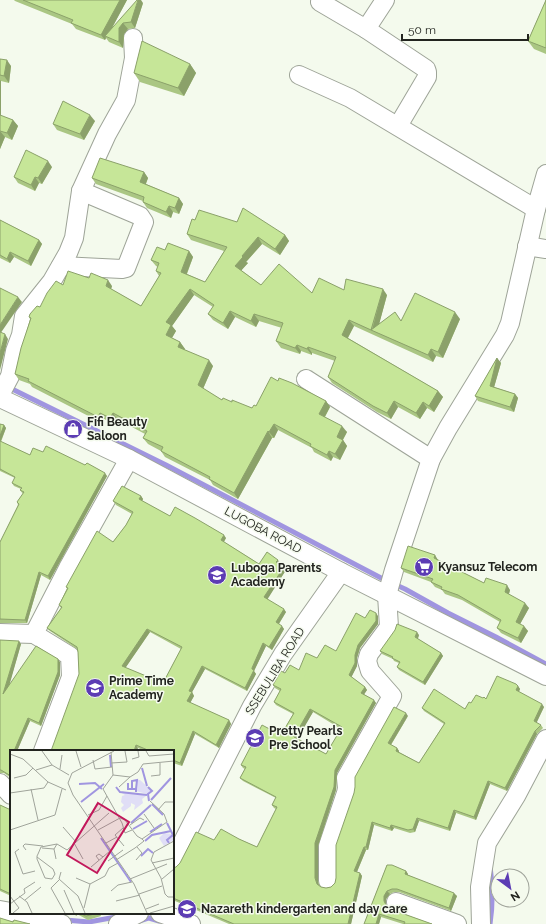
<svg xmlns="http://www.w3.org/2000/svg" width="546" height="924" viewBox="0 0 546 924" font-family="Raleway,sans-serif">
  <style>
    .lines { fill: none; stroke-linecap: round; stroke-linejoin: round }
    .stream { stroke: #a095e0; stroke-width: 5 }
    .minor-casing { stroke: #9ea498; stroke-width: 20 }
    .minor { stroke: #fff; stroke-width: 18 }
    .wall { fill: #aac683; fill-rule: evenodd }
    .shaded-wall { fill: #8ba16a }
    .building { fill: #c6e698; stroke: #8ba16a; fill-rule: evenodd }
    .labels { text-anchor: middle; stroke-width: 3; stroke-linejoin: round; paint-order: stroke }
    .poi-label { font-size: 12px; font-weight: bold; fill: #22241f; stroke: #f4faed; text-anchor: start }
    .street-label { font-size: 12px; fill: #22241f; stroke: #f4faed }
    .inset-river { fill: none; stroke: #a095e0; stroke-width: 2 }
    .inset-road { fill: none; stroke: #a0a49b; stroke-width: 1 }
    .view { fill: #c2185b; fill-opacity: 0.15; stroke: #c2185b; stroke-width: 2 }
    .inset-edge { fill: none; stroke: #22241f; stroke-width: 2 }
  </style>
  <rect width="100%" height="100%" fill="#f4faed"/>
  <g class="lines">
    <g class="stream">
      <polyline points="8,387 166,465 383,579 405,589 448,613 496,637 546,664"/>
      <polyline points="65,920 89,922 116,917"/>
      <polyline points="140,921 149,918 159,921"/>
      <path d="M490,924C493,904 493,886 490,866"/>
    </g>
    <g class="minor-casing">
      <g id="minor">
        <polyline points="320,2 366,29 426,69 427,72 427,77 398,126"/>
        <polyline points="366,29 385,0"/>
        <polyline points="299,75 350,98 536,209"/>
        <polyline points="527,246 546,249"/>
        <polyline points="61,266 122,269 126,268 144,222 140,216 81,191"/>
        <polyline points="306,379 431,459"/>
        <polyline points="0,395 10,376 15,351 21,335 24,316 52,281 68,253 74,238 81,191 107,134 126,100 134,58 133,38"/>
        <polyline points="0,398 129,459 341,572 546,676"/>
        <polyline points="0,633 34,634 70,656 71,677 43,751"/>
        <polyline points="34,634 68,568 129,459"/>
        <polyline points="0,783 11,795"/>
        <polyline points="173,861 252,706 283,654 341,572"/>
        <polyline points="328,881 328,846 346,793 347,788 346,778 392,696 370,671 367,661 369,654 389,627 387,595 394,570 431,459 448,428 505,335 510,323 536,209 546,174"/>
        <polyline points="396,902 457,924"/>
        <polyline points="0,910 11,912"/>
        <polyline points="19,913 62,924"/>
        <polyline points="160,913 191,924"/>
        <polyline points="118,924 139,913"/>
        <polyline points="481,924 480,887 487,843 516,796 546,739"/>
      </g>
    </g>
    <use href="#minor" class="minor"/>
  </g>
  <g class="wall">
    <polygon points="14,0 127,0 112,28 143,3 135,28 128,29 124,34 123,48 109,42 106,38 105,40 76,29 72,24 15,1"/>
    <polygon points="546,0 546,54 534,49 528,41"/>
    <polygon points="0,59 11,66 9,83 1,81 1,116 13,120 18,126 12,140 5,137 0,149"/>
    <polygon points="190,64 196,73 184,96 140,82 134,73"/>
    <polygon points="95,121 84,140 57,130 53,124"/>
    <polygon points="52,167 42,184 39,183 35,191 18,183 14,177"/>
    <polygon points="144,172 148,178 146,184 179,198 183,204 179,214 173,212 171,218 147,208 143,202 143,201 96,184 92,178"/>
    <polygon points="0,220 39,240 42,244 31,266 14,257 10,263 0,258"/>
    <polygon points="195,220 237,222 285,235 289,241 280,255 262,244 246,262 248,263 241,270 261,285 312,293 344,290 387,295 379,324 401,320 460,319 443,358 436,356 433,362 354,326 348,338 438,391 443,397 434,412 427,408 420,419 398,407 391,419 377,412 332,383 328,377 335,361 312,353 312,355 301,351 300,354 281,348 276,341 282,328 259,321 256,327 235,317 228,329 213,320 208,314 213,307 194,295 172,326 176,331 172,338 180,342 185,349 184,349 213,366 203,389 222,400 232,402 252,408 256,406 278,381 326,401 330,407 325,417 347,432 343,440 347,446 340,460 333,457 331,461 314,452 312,448 278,430 274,438 272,438 238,499 213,485 210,480 165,457 161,451 148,444 143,438 145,434 117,419 115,424 104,419 102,423 32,387 30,384 19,380 15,374 30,319 29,317 63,285 112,286 111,289 141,306 159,276 156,271 158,267 156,266 151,260 165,250 189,251 193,257 187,274 205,282 224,251 191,240 187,234"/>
    <polygon points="497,358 501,363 494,387 515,394 518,398 514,412 478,401 475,396"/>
    <polygon points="0,424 4,425 6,428 1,442 30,455 43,452 107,476 50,580 41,575 27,623 0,623 0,542 18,505 17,502 23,494 20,490 21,489 14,486 12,483 15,478 0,471"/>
    <path d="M141,496L143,499L142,501L170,516L226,538L224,542L259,564L280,563L279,564L286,570L267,599L286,612L279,624L284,629L272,650L266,646L254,671L256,674L247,691L205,669L192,692L194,696L190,703L229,720L231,724L219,748L195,734L182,766L173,763V751H145L138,748L79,674L78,652L77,649L50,631L47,628L61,608L59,605L67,588L66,587L113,542L126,525L132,514L116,505L113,501ZM150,632L181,649L163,683L125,668Z"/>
    <polygon points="438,560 484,583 510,590 509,594 529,608 520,624 528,631 521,643 501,633 497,628 500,622 462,600 445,594 442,590 435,587 431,582 404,572 401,568"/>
    <path d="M378,616V624L360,648L357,658V666L351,677L365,687L367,690L364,694L376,703L337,773L336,790L318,846V881L319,885L321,887L326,888L331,887L335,883L354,793L408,716L391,745L397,748L399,751V752L419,763L444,724L424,711L422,708L465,709L471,703L483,698L486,699L518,686L520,689L519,692L544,707L536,723L541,725L543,728L537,734L507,791L490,784L476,820L456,813L450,831L419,821L415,832L410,833L394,828L392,831L374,825L368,850H366L357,872L360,873L362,876L351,924H229L175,901L173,898V868L176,867L214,840L239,839L257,847L276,809L274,808L272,805L276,798L243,781L240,778L245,769L243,768L241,765L281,735L293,714L276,705L274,702L280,691L275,688L273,685L285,673L299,670L317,658L336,651L365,618ZM313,712L341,729L326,754L297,738Z"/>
    <polygon points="419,635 418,639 441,653 443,656 425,685 399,670 397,667 399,663 394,661 393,659 382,654 380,651"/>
    <polygon points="0,640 21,644 9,685 60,662 60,675 41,726 30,721 17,751 11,751 11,778 4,773 0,773"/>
    <polygon points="0,805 11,810 11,896 0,891 0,892"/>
    <polygon points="387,865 406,871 408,874 408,875 457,896 451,911 399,892 394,892 390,894 386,899 386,904 387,906 390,909 432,924 403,924 381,917 379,924 364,924"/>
    <polygon points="70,913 100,913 101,916 88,920 77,914 77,916"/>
  </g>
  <g class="shaded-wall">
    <polygon points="120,0 127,0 107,37 105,36 106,38 105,40 101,35"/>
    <polygon points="138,0 141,0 143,3 135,28 131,22"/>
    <polygon points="123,23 128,29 124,34 123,48 119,42 119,28"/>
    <polygon points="7,60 11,66 9,83 4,76"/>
    <polygon points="190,64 196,73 184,96 178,88"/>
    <polygon points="0,80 1,81 1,121 0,119"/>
    <polygon points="90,115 95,121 84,140 80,134"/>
    <polygon points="13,120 18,126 12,140 7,133"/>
    <polygon points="0,131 5,137 0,149"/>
    <polygon points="48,161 52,167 42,184 38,178"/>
    <polygon points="144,172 148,178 144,188 140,182"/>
    <polygon points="35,177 39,183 35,191 31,185"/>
    <polygon points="179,198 183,204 179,214 175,208"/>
    <polygon points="169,206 173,212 171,218 166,212"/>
    <polygon points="285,235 289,241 280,255 275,249"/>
    <polygon points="258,237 262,244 246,262 248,263 240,272 235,266 242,256"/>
    <polygon points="39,240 42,244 31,266 28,261"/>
    <polygon points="189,251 193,257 185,278 181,272"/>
    <polygon points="10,252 14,257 10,263 7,259"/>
    <polygon points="108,280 112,286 110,292 106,286"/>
    <polygon points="190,289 194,295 172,326 176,331 170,341 166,335 166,322"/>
    <polygon points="383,289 387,295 377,332 372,330"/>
    <polygon points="18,297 22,302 0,334 0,325"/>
    <polygon points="230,311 235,317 228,329 223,323"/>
    <polygon points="455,312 460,319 443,358 438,352"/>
    <polygon points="254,314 259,321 256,327 251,321"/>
    <polygon points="349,320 354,326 346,341 342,335"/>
    <polygon points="5,334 8,339 0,370 0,353"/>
    <polygon points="180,342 185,349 182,353 178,347"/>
    <polygon points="297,345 301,351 300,354 295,348"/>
    <polygon points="308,347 312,353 312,355 307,349"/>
    <polygon points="431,349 436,356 433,362 428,355"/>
    <polygon points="497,358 501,363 493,391 490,386"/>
    <polygon points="209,360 213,366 202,391 198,385"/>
    <polygon points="438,391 443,397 434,412 429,406"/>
    <polygon points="515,394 518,398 514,412 510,407"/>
    <polygon points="326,401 330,407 323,420 319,414"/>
    <polygon points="394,401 398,407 391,419 387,413"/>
    <polygon points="423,402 427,408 420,419 416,413"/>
    <polygon points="100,413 104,419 102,423 98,417"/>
    <polygon points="113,413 117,419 115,424 110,418"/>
    <polygon points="274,424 278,430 274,438 269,432"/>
    <polygon points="4,425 6,428 0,443 0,436"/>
    <polygon points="342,426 347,432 341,443 337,437"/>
    <polygon points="268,431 272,438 238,499 234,493"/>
    <polygon points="343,440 347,446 340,460 335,454"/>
    <polygon points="329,451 333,457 331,461 327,455"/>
    <polygon points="105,473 107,476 50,580 48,576"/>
    <polygon points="141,496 143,499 141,503 139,499"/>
    <polygon points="224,535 226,538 223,543 221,540"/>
    <polygon points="435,555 438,560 437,563 434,558"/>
    <polygon points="278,560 280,563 278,565 276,562"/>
    <polygon points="284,567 286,570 267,600 264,597"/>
    <polygon points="39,572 41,575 27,623 25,620"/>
    <polygon points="507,585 510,590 508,597 505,592"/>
    <polygon points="525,603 529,608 519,626 516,622"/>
    <polygon points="284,609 286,612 278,625 276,622"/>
    <polygon points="376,613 378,616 378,624 360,648 357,658 357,666 351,678 349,675 358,645"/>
    <polygon points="282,626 284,629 272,650 269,647"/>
    <polygon points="524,626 528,631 521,643 518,638"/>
    <polygon points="147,629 150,632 124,670 122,666"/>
    <polygon points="417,632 419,635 417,640 415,637"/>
    <polygon points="19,641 21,644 6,697 3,694"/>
    <polygon points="263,643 266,646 254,671 256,674 247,691 245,688 252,668"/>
    <polygon points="441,653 443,656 425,685 423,682"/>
    <polygon points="58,659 60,662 60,675 41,726 39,723"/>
    <polygon points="202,666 205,669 191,694 189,691"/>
    <polygon points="518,686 520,689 518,693 516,690"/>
    <polygon points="365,687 367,690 363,696 361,693"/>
    <polygon points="192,692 194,696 189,705 187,701"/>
    <polygon points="374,700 376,703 337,773 336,790 318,846 318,881 319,887 317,884 315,878 315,843 335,770"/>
    <polygon points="542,704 544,707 536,724 534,721"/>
    <polygon points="310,709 313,712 297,740 294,737"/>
    <polygon points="406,713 408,716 390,746 388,743"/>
    <polygon points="28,718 30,721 17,751 14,751"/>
    <polygon points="229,720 231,724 219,748 216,745"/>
    <polygon points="193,731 195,734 182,766 180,763"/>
    <polygon points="535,731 537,734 507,791 505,788"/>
    <polygon points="136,745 138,748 137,751 134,751"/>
    <polygon points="397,748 399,751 398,754 396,751"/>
    <polygon points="488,781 490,784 476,820 474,817"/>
    <polygon points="454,810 456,813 450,831 448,828"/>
    <polygon points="417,818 419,821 415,832 413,829"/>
    <polygon points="372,822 374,825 368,850 366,847"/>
    <polygon points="391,825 394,828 392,831 390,828"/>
    <polygon points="364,847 366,850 356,874 354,871"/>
    <polygon points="406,871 408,874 407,877 405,874"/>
    <polygon points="360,873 362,876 351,924 348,924"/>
    <polygon points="387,891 390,894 386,899 386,904 388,908 384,901 384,896"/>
    <polygon points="454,893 457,896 451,911 449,908"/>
    <polygon points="379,914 381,917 379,924 376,924"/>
  </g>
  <g class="building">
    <polygon points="23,0 120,0 101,35 71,23 73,20"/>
    <polygon points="137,0 138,0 131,22 123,23 119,28 119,42 105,36"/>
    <polygon points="546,0 546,48 528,41"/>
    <polygon points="142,41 190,64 178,88 134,73"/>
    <polygon points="0,59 7,60 4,76 0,75"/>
    <polygon points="63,101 90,115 80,134 53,124"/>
    <polygon points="0,115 13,120 7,133 0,131"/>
    <polygon points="26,150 48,161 38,178 35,177 31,185 14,177"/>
    <polygon points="100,158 144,172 140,182 179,198 175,208 169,206 166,212 143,202 144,197 92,178"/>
    <polygon points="243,208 285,235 275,249 258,237 242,256 243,257 235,266 261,285 279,264 312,293 319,278 344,290 346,279 383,289 371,330 349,320 342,335 438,391 429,406 423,402 416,413 394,401 387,413 373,406 328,377 336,357 308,347 307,349 297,345 295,348 276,341 283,323 254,314 251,321 230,311 223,323 208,314 214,305 190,289 166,322 171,325 166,335 180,342 178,347 209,360 198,385 222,400 223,398 232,402 232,400 252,408 254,405 256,406 271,377 278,381 279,378 292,383 326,401 319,414 342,426 337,437 343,440 335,454 329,451 327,455 310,446 311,444 274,424 269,432 268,431 234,493 209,479 210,477 161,451 163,447 143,438 147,431 113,413 110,418 100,413 98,417 28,381 29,379 15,374 21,348 31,318 29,317 30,314 37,306 40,307 47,293 56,281 63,285 68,271 89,278 91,273 108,280 106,286 141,306 161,273 156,271 159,263 151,260 157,247 165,250 168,243 189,251 181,272 205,282 227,247 187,234 192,219 195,220 199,210 237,222"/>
    <polygon points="0,220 39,240 28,261 10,252 7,259 0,255"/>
    <polygon points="0,288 18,297 0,325"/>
    <polygon points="415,293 455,312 438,352 431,349 428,355 371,330 395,312 401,321"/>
    <polygon points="0,332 5,334 0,353"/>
    <polygon points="497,358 490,386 515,394 510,407 475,396"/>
    <polygon points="0,424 4,425 0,436"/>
    <polygon points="0,441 30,455 33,448 43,452 46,446 85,465 87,463 105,473 48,576 39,572 25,620 0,619 0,542 19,504 17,502 24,492 20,490 22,488 12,483 15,477 0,469"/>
    <path d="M122,486L141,496L139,499L170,516L175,507L195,518L224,535L221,540L259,564L267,552L278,560L276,562L284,567L264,597L284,609L276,622L282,626L269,647L263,643L252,668V669L254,670L245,688L202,666L189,691L192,692L187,701L229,720L216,745L193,731L180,763L173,760V751H150L136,745L134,751H51L79,674L78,652L77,647L47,628L62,607L59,605L68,588L66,587L97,531L113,542L126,525L133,512L113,501ZM147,629L182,647L163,683L122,666Z"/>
    <polygon points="408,546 435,555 434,558 484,583 486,578 507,585 505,592 525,603 516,622 524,626 518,638 497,628 501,620 458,595 441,589 442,587 431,582 433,579 401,568"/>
    <path d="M370,610L376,613V621L358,645L355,655V663L349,675L365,687L361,693L374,700L335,770L334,787L315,843V878L317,884L321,887L326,888L331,887L335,883L336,878V845L354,793L355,787V777L394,707L406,713L388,743L397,748L396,751L419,763L445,723L422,708L434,689L465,709L469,702L471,703L476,695L483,698L484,697L486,699L497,676L516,684L518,686L516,690L542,704L534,721L541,725L535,731L505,788L488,781L474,817L454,810L448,828L417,818L413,829L408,830L391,825L390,828L372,822L366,847H364L354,871L360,873L348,924H234L173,898L174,894H173V868L176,867L180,863L196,832L214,840L221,829L239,839L257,847L277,807L272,805L276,797L240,778L246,767L241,765L262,725L281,735L294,713L274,702L281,689L273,685L281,671L285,673L290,665L299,670L306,653L317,658L325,645L336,651L356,613L365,618ZM310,709L342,727L326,754L294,737Z"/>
    <polygon points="397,624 417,632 415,637 441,653 423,682 397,667 400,662 392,658 393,657 380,651 395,630"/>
    <polygon points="0,640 19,641 3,694 36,646 58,659 58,672 39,723 28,718 14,751 11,751 11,776 1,770 0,770"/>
    <polygon points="0,805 11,810 11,894 0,889"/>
    <polygon points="387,865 392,865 406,871 405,874 454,893 449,908 397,889 392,889 387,891 384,896 384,901 386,905 390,909 432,924 404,924 405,922 379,914 376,924 364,924"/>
    <polygon points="79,913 99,913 86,916"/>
    <polygon points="0,918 13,922 14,920 30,924 0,924"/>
  </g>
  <defs>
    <g id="shop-disc" transform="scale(1)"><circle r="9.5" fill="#5c3cb4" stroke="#f4faed"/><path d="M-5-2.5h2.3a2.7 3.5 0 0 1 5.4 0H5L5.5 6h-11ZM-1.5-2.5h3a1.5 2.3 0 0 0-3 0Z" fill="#fff"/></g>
    <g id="supermarket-disc" transform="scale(1)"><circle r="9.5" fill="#5c3cb4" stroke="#f4faed"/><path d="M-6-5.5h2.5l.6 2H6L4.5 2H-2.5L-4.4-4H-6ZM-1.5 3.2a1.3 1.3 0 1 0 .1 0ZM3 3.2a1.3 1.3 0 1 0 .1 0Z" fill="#fff"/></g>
    <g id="school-disc" transform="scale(1)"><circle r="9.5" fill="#5c3cb4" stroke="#f4faed"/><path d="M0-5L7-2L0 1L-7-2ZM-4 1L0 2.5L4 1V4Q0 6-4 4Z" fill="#fff"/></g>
  </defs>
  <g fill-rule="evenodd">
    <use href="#shop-disc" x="73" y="429"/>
    <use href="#supermarket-disc" x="424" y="567"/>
    <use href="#school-disc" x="217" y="575"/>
    <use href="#school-disc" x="95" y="688"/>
    <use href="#school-disc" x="255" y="738"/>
    <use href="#school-disc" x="187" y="909"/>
  </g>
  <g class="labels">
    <g class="poi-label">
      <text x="87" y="426">Fifi Beauty<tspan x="87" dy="14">Saloon</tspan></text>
      <text x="438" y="571">Kyansuz Telecom</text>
      <text x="231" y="572">Luboga Parents<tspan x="231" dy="14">Academy</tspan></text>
      <text x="109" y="685">Prime Time<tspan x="109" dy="14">Academy</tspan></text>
      <text x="269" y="735">Pretty Pearls<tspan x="269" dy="14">Pre School</tspan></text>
      <text x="201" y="913">Nazareth kindergarten and day care</text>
    </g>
    <g class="street-label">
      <text transform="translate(263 530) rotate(28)" y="4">LUGOBA ROAD</text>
      <text transform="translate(275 671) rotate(-58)" y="4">SSEBULIBA ROAD</text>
    </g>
  </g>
  <g transform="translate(10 750)">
    <rect width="164" height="164" fill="#f4faed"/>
    <path d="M127,30H130L142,41L137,44L126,41ZM110,42L125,43L136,46L132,49L133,53L124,60L125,55L121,53V56L113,62L111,58L114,55L111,52L112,46L115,45ZM154,83L162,84L164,90L154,96L149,88Z" fill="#e0def6"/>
    <path class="inset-river" d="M100,5L101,17M132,18L137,36M118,33V39H126V42M69,34L85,33L92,39M106,37L110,42L137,45M138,37L142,41L138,44L139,51M122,39V31L127,30L126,39M141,50L161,28M71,52L94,34M142,54L153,65M121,73L141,55M157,73L164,87M123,79L137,71M140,82L152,74M91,88L121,132M135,91L142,85L161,81M159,93L157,90L164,84M131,106L138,99L143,103"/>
    <path class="inset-road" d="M32,1L42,15L59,25M66,1L71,17M104,1L62,23L58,33L63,45L124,134L137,163M136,1L139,6L164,4M101,2L103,25L93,39L112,73L115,83L122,80M0,4L13,9L38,32L56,40M122,9L129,7L128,1M83,10L85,19L102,17M101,13L117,12L115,1M50,19L52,5M26,20L42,15M103,25L120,27L128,22L133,14L164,11M141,26L150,25V13M4,28L16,25L23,18M109,37L120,27M21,39L28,70M0,43L34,38L38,32M140,51L154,64L157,72M148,60L155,52H164M134,64L144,78M78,65L89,60L97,46M110,68L115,70L127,86L132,89M120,75L130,68L134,70M53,77L66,92M113,78L105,85L114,96M0,80L45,65L52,39M88,80L110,68M132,89L157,72M164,91L144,102L141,110L151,128L155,144L158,147H164M64,93L73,109M96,93L107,87M32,98L44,99M9,99L5,102L13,124L25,121M16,100L13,96L15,94L33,96M27,107L43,119L45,124L42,129L35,128L27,109V106L28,104L31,97L47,94L57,100L99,63M46,109L44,99L47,94M89,110L86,106L89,104L93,107M106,110L125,98L134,91L132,89M126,110L132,103L127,97M98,111L113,100M142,113L164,108M81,117L100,101M51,122L49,129L68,146L75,163M66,128L80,134L95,126L99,118L108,113M120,129L157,114M152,129L164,119M49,130L41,138L55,163M54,140L64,163M101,141L108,135L122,132M129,144L152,136M0,146L9,158L3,163M9,146L17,152L22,163M15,150L31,137M106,151L130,145M0,154L15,143L14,139L25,132M74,158L80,134M136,159L149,154M140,163L164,156"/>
    <path class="view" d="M88,53L119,72L87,123L57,105Z"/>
    <rect width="164" height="164" class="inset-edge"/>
  </g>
  <g transform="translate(510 888) rotate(148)"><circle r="19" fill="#f4faed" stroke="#a0a49b"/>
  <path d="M0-3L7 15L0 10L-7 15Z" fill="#5c3cb4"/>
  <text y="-6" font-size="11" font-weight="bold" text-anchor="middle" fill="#22241f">N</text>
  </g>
  <path d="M402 34v6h126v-6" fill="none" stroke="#22241f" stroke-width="2"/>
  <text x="408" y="34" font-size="12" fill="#22241f" stroke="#f4faed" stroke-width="3" paint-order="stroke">50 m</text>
</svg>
